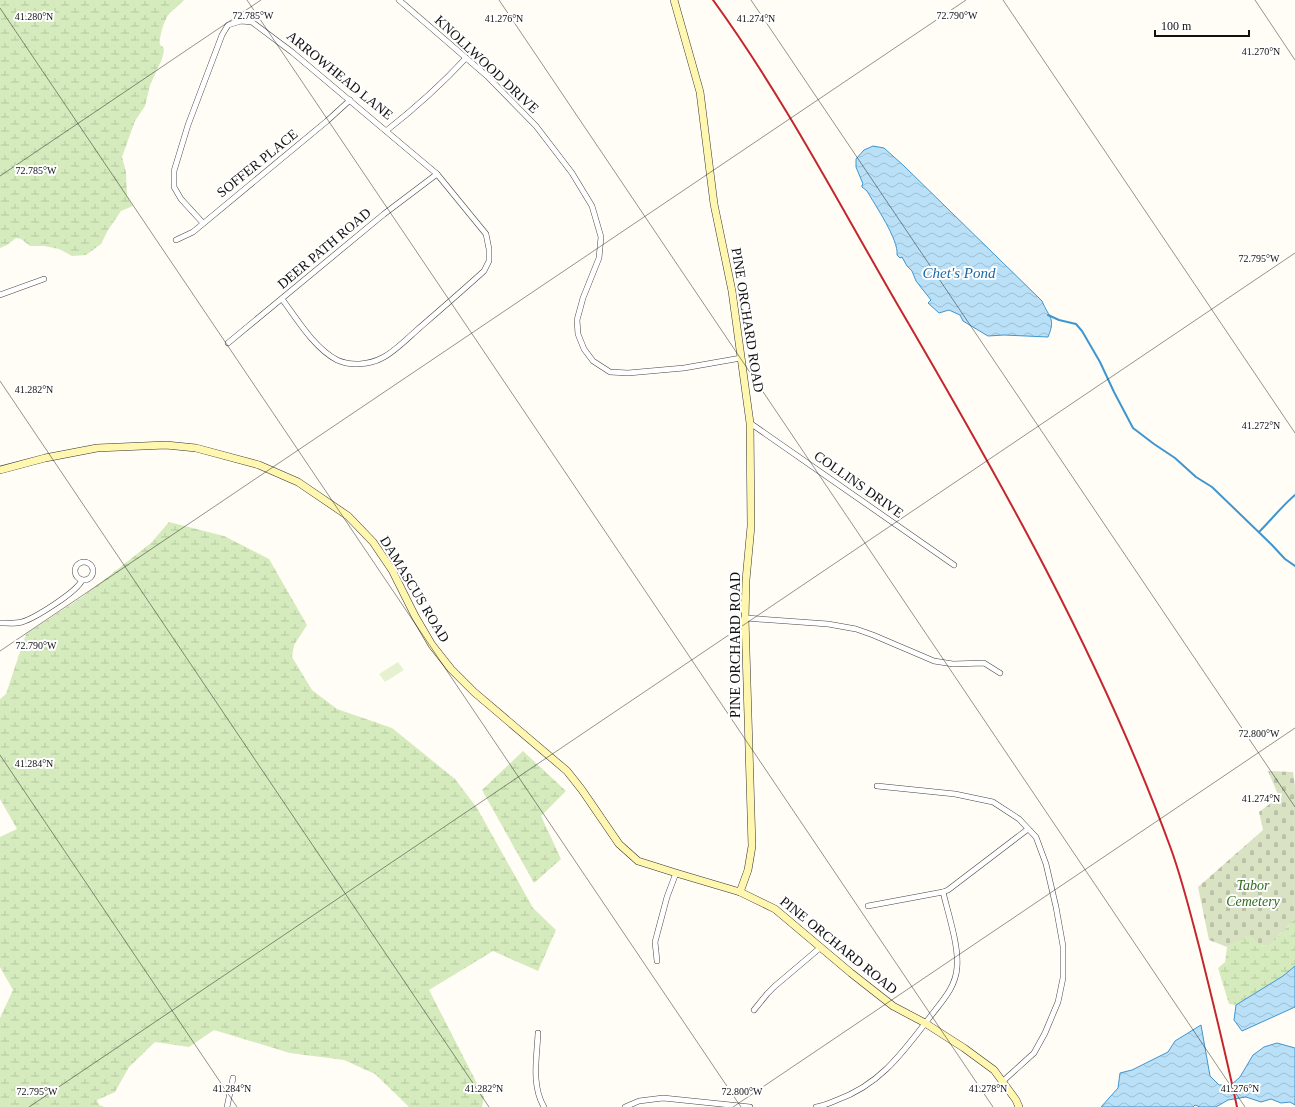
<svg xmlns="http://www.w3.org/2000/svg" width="1295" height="1107" viewBox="0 0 1295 1107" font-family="'Times New Roman',serif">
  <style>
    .wetland { fill: url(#wetland-marsh) }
    .cemetery { fill: url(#cemetery-stones) }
    .pitch { fill: #e6f2cf }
    .water { fill: url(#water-waves); stroke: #3f96cf }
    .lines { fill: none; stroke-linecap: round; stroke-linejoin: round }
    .stream { stroke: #3f96cf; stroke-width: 2 }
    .street-casing { stroke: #444; stroke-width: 6 }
    .secondary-casing { stroke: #333; stroke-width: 8 }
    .street { stroke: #fff; stroke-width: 5 }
    .secondary { stroke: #fff6b0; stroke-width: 7 }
    .rail { stroke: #c4262e; stroke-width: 2 }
    .ticks { fill: none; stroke: #111; stroke-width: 1; stroke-opacity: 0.45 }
    .labels { text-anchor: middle; stroke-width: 4; stroke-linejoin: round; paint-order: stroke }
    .street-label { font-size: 14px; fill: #111; stroke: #fff }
    .park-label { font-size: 14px; font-style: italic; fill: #2f6b1f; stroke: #fff }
    .water-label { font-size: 15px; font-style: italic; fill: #1768a6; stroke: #fff }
    .ticks-label { font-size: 10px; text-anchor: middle; fill: #111; stroke: #fff; stroke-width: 4; stroke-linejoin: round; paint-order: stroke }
  </style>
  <defs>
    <pattern id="wetland-marsh" width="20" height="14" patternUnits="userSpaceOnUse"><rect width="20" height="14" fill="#d5ebbd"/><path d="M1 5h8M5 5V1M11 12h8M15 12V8" fill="none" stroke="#b6c8a1"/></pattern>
    <pattern id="cemetery-stones" width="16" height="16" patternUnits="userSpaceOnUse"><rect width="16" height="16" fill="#d9e3c4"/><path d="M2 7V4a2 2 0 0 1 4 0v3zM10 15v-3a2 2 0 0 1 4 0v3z" fill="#b9c2a7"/></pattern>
    <pattern id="water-waves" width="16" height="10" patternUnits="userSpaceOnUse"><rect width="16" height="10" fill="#b9e0f7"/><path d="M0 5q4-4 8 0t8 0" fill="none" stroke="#9ebfd3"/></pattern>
  </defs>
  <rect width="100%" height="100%" fill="#fffdf5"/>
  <g class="wetland">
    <path d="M0,0H184C180,5 175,8 170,13C164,19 159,37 160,45L163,47L164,51L162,59L150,85L145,106L135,121L122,157L126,172L127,196L133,206L121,211L108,230L101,244L86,255L72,256L59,249L44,246H30L21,239L16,238L7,245L0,248Z"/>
    <polygon points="169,522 224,536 269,559 307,625 294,645 292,657 312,690 337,709 392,728 455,779 477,808 533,908 556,930 538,971 493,951 429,990 484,1097 482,1107 409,1107 375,1074 344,1060 290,1053 214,1030 189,1047 155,1042 129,1067 115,1092 97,1100 99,1105 104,1107 0,1107 0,1018 13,990 0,967 0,837 17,829 0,799 0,699 6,694 26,634 82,597 151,543"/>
    <polygon points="523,751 566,791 541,816 561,859 534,883 482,790"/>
    <polygon points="1295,918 1295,966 1283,976 1236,1005 1229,1004 1218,968 1225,962 1227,947 1250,934 1259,945 1269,946"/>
  </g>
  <polygon class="cemetery" points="1268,771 1293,772 1295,786 1295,918 1269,946 1259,945 1250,935 1227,947 1209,940 1198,887 1263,830 1259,812 1279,797"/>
  <polygon class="pitch" points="398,662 404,670 385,682 379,674"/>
  <g class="water">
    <path d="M873,146L884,148L903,165L1042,301C1049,318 1056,318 1048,337L1004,335L988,336L963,321L960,315L949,310L939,313L928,303L931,300L916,281L912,271L907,266L902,257L900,258L897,255C899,240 875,205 867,191L862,187V185L863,184L856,167V159L864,150Z"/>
    <polygon points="1295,966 1295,1007 1242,1031 1234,1020 1236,1005 1283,976"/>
    <polygon points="1201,1025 1210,1076 1219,1085 1231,1085 1240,1077 1253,1055 1264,1047 1277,1043 1295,1048 1295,1105 1290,1102 1281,1103 1271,1099 1261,1102 1246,1097 1228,1100 1216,1107 1200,1107 1195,1105 1193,1107 1101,1107 1118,1088 1120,1073 1132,1070 1168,1052 1175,1041"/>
  </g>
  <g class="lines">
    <g class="stream">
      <polyline points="1048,315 1059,320 1076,324 1082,331 1100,362 1114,392 1133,428 1154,444 1175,458 1196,477 1212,487 1271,544 1285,559 1295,566"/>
      <path d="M1259,532C1271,520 1282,506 1295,495"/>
    </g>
    <g class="street-casing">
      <g id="street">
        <polyline points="399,0 487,76 536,126 572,173 592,206 601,237 599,258 583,298 577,320 578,334 584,349 593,361 610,372 628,373 684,368 741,358"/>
        <path d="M386,131C414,109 442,84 466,58"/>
        <path d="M203,223L181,199L174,187V171L188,125L222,35L228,25L241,21L252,22L292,52L437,174L486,234L489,249V261L484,271C462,291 440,310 417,330C408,338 393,353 382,358C369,365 350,366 337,360C314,348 297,319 282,299"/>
        <polyline points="176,240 193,232 327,121 350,100"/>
        <polyline points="0,295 44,279"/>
        <polyline points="228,343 384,214 437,174"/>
        <polyline points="750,423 954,565"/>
        <circle cx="84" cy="571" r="9"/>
        <polyline points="745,618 828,624 856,629 873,635 934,661 953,664 984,663 1000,673"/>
        <path d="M0,623C7,623 15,624 22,622C35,618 77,592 82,580"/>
        <polyline points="877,786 955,794 993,802 1019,819 1036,837 1046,864 1056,907 1063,946 1063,978 1058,1002 1045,1033 1034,1053 1002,1082"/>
        <polyline points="868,906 943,892 948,890 1028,829"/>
        <polyline points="657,961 655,942 667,897 676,873"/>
        <polyline points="754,1010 767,994 775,986 821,947"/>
        <path d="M538,1033C537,1057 531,1085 544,1107"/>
        <polyline points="227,1107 233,1078"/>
        <polyline points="625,1107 639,1101 663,1098 750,1107"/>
        <path d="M816,1107C823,1106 830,1103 837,1100C881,1084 903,1052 930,1017C942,1001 956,987 957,967C959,946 948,913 943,892"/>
      </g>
    </g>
    <g class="secondary-casing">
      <g id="secondary">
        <polyline points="674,0 700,92 714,204 732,291 750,423 751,526 746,580 745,618 752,846 748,870 740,892"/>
        <polyline points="0,470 45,458 97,448 166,445 196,448 259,465 298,482 348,516 373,542 392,570 415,616 432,645 451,669 474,692 567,771 582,790 619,844 638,861 676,873 740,892 775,909 851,973 893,1006 925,1023 964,1048 994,1070 1016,1100 1019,1107"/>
      </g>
    </g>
    <use href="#street" class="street"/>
    <use href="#secondary" class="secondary"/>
    <path class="rail" d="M713,0C782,95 837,200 896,302C999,478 1101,657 1171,849C1183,882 1191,916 1200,950C1213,1002 1226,1055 1237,1107"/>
  </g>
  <path class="ticks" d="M247,0L993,1107M499,0L1245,1107M751,0L1295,807M1003,0L1295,433M1255,0L1295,60M0,8L741,1107M0,176L261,0M0,381L489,1107M0,651L966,0M0,755L237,1107M29,1107L1295,253M733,1107L1295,728"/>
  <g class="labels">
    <g class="street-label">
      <text transform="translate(487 64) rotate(43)" y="5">KNOLLWOOD DRIVE</text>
      <text transform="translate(340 75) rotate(39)" y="5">ARROWHEAD LANE</text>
      <text transform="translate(257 163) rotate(-39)" y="5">SOFFER PLACE</text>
      <text transform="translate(324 248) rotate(-40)" y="5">DEER PATH ROAD</text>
      <text transform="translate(748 320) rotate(81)" y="5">PINE ORCHARD ROAD</text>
      <text transform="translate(859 484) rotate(35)" y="5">COLLINS DRIVE</text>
      <text transform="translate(415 589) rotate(59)" y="5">DAMASCUS ROAD</text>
      <text transform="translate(735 645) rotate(-90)" y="5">PINE ORCHARD ROAD</text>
      <text transform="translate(839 945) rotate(39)" y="5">PINE ORCHARD ROAD</text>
    </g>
    <g class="park-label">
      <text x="1253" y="890">Tabor<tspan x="1253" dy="16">Cemetery</tspan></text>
    </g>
    <g class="water-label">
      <text x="959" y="278">Chet's Pond</text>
    </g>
  </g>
  <g class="ticks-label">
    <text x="253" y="19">72.785°W</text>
    <text x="957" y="19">72.790°W</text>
    <text x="34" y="20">41.280°N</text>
    <text x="504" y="22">41.276°N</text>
    <text x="756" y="22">41.274°N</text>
    <text x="1261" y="55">41.270°N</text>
    <text x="36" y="174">72.785°W</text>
    <text x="1259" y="262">72.795°W</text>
    <text x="34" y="393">41.282°N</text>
    <text x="1261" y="429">41.272°N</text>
    <text x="36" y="649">72.790°W</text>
    <text x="1259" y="737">72.800°W</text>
    <text x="34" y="767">41.284°N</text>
    <text x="1261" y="802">41.274°N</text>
    <text x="232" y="1092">41.284°N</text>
    <text x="484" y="1092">41.282°N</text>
    <text x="988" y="1092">41.278°N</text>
    <text x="1240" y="1092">41.276°N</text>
    <text x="37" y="1095">72.795°W</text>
    <text x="742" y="1095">72.800°W</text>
  </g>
  <path d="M1155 30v6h94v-6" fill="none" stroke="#111111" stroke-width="2"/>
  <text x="1161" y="30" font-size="12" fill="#111111" stroke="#ffffff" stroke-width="3" paint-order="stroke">100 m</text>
</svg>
